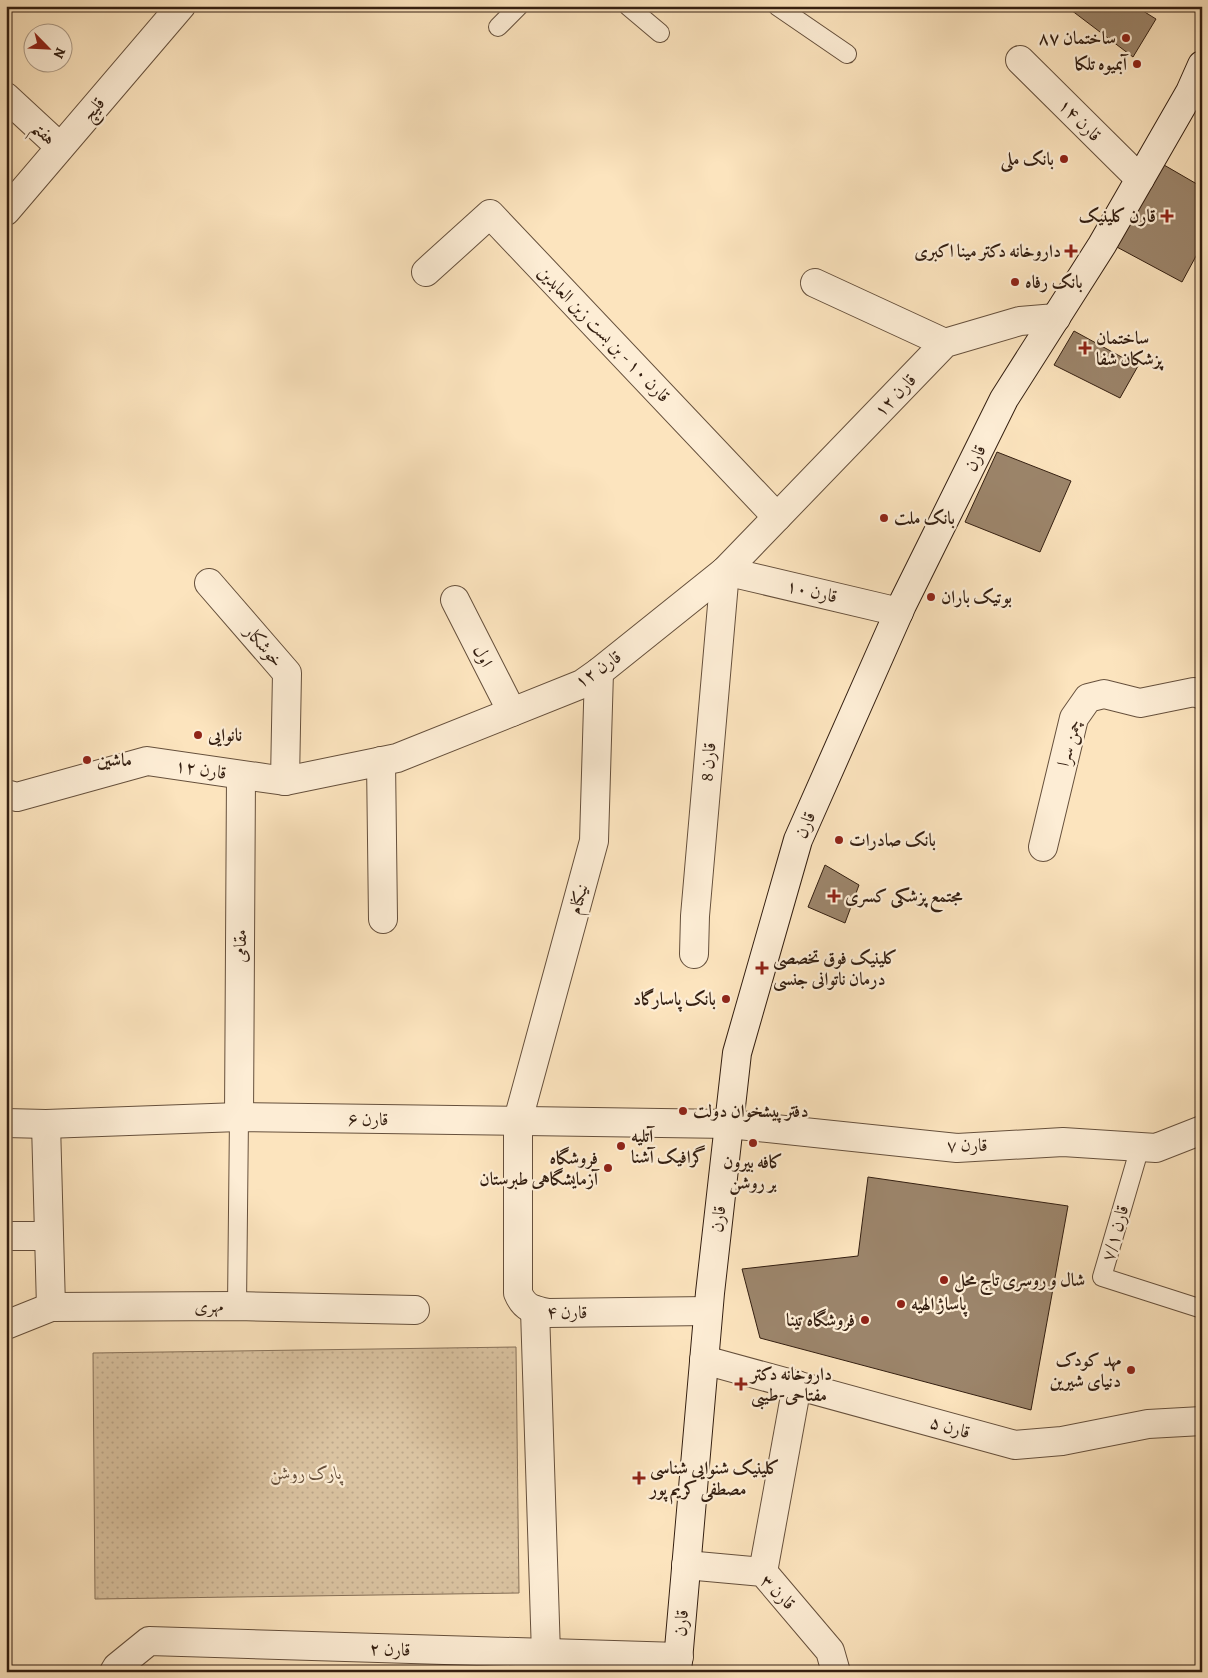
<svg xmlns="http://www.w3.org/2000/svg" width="1208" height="1678" viewBox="0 0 1208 1678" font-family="Alegreya,Amiri,serif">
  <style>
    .grass { fill: url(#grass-dots); stroke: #877159 }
    .building { fill: #9c856b; stroke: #341f11 }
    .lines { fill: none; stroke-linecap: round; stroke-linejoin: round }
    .service-casing { stroke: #66503c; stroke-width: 20 }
    .minor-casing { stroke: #66503c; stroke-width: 30 }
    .secondary-casing { stroke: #341f11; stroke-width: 30 }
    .service { stroke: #fdedd5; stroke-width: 18 }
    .minor { stroke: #fdedd5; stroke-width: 28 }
    .secondary { stroke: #fdedd5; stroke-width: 28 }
    .poi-dot { fill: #8f2418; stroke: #fdedd5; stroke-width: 2 }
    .labels { text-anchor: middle; stroke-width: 4.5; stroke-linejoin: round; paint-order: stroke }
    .poi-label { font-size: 18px; font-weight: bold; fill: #341f11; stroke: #fdedd5; text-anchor: start }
    .street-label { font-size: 18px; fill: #341f11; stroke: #fdedd5 }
    .park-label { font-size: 18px; font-style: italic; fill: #66503c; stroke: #fdedd5 }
  </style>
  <defs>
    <pattern id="grass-dots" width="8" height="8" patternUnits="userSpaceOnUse" patternTransform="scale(1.25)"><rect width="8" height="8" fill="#dac3a1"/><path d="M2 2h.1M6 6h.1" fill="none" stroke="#bca78a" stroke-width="1.8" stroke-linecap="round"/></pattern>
  </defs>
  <rect width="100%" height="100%" fill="#fce4be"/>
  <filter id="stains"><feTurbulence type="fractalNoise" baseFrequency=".004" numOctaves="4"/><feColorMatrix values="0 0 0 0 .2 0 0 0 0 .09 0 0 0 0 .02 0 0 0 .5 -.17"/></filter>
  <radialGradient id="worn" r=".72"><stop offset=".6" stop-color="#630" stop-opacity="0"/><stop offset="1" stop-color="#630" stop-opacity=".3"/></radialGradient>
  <polygon class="grass" points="516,1347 519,1593 95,1599 93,1353"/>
  <g class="building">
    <polygon points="1073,6 1135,6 1156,19 1133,57 1071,10"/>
    <polygon points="1164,165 1202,187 1202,245 1182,282 1115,246"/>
    <polygon points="1074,331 1138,366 1120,398 1054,365"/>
    <polygon points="997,452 1071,481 1040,552 965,522"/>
    <polygon points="825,865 859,885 845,923 808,907"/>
    <polygon points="868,1177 1068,1206 1031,1410 760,1338 742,1269 858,1256"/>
  </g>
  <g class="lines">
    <g class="service-casing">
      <g id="service">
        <polyline points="628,6 660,33"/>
        <polyline points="777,6 847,54"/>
        <polyline points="498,27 519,6"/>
        <polyline points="1140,1147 1102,1277 1202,1309"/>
        <polyline points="237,1306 239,1117"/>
      </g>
    </g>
    <g class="minor-casing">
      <g id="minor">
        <polyline points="1020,60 1140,179"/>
        <polyline points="6,97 60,147"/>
        <polyline points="6,211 181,6"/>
        <polyline points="426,272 490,214 777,517"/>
        <polyline points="815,283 945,343"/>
        <polyline points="725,571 899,612"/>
        <polyline points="209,583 287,673 285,781"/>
        <polyline points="455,600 512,712"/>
        <path d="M599,672L594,841L518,1120V1293C524,1308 533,1310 548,1313L708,1311"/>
        <polyline points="381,761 383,919"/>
        <polyline points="6,794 17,797 147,761 285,781 397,758 582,684 599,672 725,571 945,343 1020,321 1056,318"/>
        <polyline points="1043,847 1074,718 1088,698 1104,694 1140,703 1194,692 1202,695"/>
        <polyline points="694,954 695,916 725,571"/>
        <polyline points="239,1117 241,776"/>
        <polyline points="6,1123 46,1124 239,1117 729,1124 957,1148 1063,1142 1156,1148 1202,1130"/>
        <polyline points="46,1124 51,1307"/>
        <polyline points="6,1236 49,1236"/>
        <polyline points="535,1310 546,1654"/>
        <polyline points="6,1325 51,1307 237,1306 415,1310"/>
        <polyline points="704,1360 1015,1445 1062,1441 1148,1424 1202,1421"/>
        <polyline points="686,1565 763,1572 830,1651 836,1672"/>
        <polyline points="763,1572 797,1385"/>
        <polyline points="114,1672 117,1667 149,1641 679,1657"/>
      </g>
    </g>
    <g class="secondary-casing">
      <polyline id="secondary" points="677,1672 710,1293 737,1053 798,840 902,605 1004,399 1102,245 1190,92 1202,65"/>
    </g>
    <use href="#service" class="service"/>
    <use href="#minor" class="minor"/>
    <use href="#secondary" class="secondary"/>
  </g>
  <g class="poi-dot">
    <circle cx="1126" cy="38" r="5"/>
    <circle cx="1137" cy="64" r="5"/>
    <circle cx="1064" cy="159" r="5"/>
    <path d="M1164.5 208.5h5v5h5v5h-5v5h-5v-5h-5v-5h5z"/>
    <path d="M1068.5 243.5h5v5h5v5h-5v5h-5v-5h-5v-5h5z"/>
    <circle cx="1015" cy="282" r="5"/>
    <path d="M1082.5 340.5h5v5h5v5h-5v5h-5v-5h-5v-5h5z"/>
    <circle cx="884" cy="518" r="5"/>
    <circle cx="931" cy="597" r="5"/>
    <circle cx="198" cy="735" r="5"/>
    <circle cx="87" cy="760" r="5"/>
    <circle cx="839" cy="840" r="5"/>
    <path d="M831.5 888.5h5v5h5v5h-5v5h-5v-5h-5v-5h5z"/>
    <path d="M759.5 960.5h5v5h5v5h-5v5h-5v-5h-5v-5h5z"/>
    <circle cx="726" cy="999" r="5"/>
    <circle cx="683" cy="1111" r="5"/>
    <circle cx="753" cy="1143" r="5"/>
    <circle cx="621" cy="1146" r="5"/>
    <circle cx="608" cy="1168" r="5"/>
    <circle cx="944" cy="1280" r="5"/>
    <circle cx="901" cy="1304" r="5"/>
    <circle cx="865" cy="1320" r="5"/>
    <circle cx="1131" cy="1370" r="5"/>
    <path d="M738.5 1376.5h5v5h5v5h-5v5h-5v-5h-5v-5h5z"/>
    <path d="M636.5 1470.5h5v5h5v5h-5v5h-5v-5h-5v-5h5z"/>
  </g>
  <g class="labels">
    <g class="poi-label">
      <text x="1116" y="44" text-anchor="end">ساختمان ٨٧</text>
      <text x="1127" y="70" text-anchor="end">آبمیوه تلکا</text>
      <text x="1054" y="165" text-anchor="end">بانک ملی</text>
      <text x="1156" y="222" text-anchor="end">قارن کلینیک</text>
      <text x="1061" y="257" text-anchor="end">داروخانه دکتر مینا اکبری</text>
      <text x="1025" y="288">بانک رفاه</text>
      <text x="1096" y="344">ساختمان<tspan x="1096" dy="21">پزشکان شفا</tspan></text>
      <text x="894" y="524">بانک ملت</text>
      <text x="941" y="603">بوتیک باران</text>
      <text x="208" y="741">نانوایی</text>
      <text x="97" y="766">ماشین</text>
      <text x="849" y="846">بانک صادرات</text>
      <text x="845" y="902">مجتمع پزشکی کسری</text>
      <text x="773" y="964">کلینیک فوق تخصصی<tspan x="773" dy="21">درمان ناتوانی جنسی</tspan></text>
      <text x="716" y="1005" text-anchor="end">بانک پاسارگاد</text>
      <text x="693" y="1117">دفتر پیشخوان دولت</text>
      <text x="631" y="1142">آتلیه<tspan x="631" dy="21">گرافیک آشنا</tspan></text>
      <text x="598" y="1164" text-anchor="end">فروشگاه<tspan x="598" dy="21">آزمایشگاهی طبرستان</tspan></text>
      <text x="753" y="1168" text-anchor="middle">کافه بیرون<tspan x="753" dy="21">بر روشن</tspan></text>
      <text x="954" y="1286">شال و روسری تاج محل</text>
      <text x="911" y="1310">پاساژ الهیه</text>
      <text x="855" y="1326" text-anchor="end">فروشگاه تینا</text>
      <text x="1121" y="1366" text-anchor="end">مهد کودک<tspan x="1121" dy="21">دنیای شیرین</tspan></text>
      <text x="751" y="1380">داروخانه دکتر<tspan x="751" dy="21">مفتاحی-طیبی</tspan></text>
      <text x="650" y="1474">کلینیک شنوایی شناسی<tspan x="650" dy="21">مصطفی کریم پور</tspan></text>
    </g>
    <g class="street-label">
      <text transform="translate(93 109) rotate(-50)" y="6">قلیچ</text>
      <text transform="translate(1080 120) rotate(45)" y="6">قارن ۱۴</text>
      <text transform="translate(44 133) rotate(43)" y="6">هفتم</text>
      <text transform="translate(604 334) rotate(46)" y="6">قارن ۱۰ - بن بست زین العابدین</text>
      <text transform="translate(895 395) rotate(-46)" y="6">قارن ۱۲</text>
      <text transform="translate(975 458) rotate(-64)" y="6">قارن</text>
      <text transform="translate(812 591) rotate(13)" y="6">قارن ١٠</text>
      <text transform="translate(264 646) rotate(49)" y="6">خوشکار</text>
      <text transform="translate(483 656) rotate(63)" y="6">اول</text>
      <text transform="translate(598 669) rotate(-34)" y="6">قارن ۱۲</text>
      <text transform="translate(1069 743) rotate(-74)" y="6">چمن سرا</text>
      <text transform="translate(708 762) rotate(-85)" y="6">قارن 8</text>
      <text transform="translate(201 769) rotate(9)" y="6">قارن ۱۲</text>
      <text transform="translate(805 825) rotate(-67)" y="6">قارن</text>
      <text transform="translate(578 899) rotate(-75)" y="6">نیکنام</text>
      <text transform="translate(240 946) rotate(-90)" y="6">مقامی</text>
      <text transform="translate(368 1119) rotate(1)" y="6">قارن ۶</text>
      <text x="967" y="1151">قارن ٧</text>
      <text transform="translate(718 1219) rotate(-83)" y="6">قارن</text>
      <text transform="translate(1115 1233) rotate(-74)" y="6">قارن ۷/۱</text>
      <text x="209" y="1312">مهری</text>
      <text transform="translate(567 1312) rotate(1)" y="6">قارن ۴</text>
      <text transform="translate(950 1427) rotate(16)" y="6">قارن ۵</text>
      <text transform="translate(778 1592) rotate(45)" y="6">قارن ٣</text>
      <text transform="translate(681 1623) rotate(-85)" y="6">قارن</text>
      <text transform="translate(390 1649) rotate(2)" y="6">قارن ٢</text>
    </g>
    <g class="park-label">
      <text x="306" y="1479">پارک روشن</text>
    </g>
  </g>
  <rect width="1208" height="1678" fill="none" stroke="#fce4be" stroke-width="25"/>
  <rect x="8" y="8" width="1193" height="1663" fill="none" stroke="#341f11" stroke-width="2.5"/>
  <rect x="12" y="12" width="1183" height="1653" fill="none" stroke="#341f11"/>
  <g transform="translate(48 48) rotate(114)"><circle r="24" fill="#fdedd5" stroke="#ad9b87"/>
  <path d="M0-4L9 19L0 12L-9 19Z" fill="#8f2418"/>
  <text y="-8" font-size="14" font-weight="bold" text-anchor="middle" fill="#341f11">N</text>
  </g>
  <rect width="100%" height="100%" filter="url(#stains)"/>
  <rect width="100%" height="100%" fill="url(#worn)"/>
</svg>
